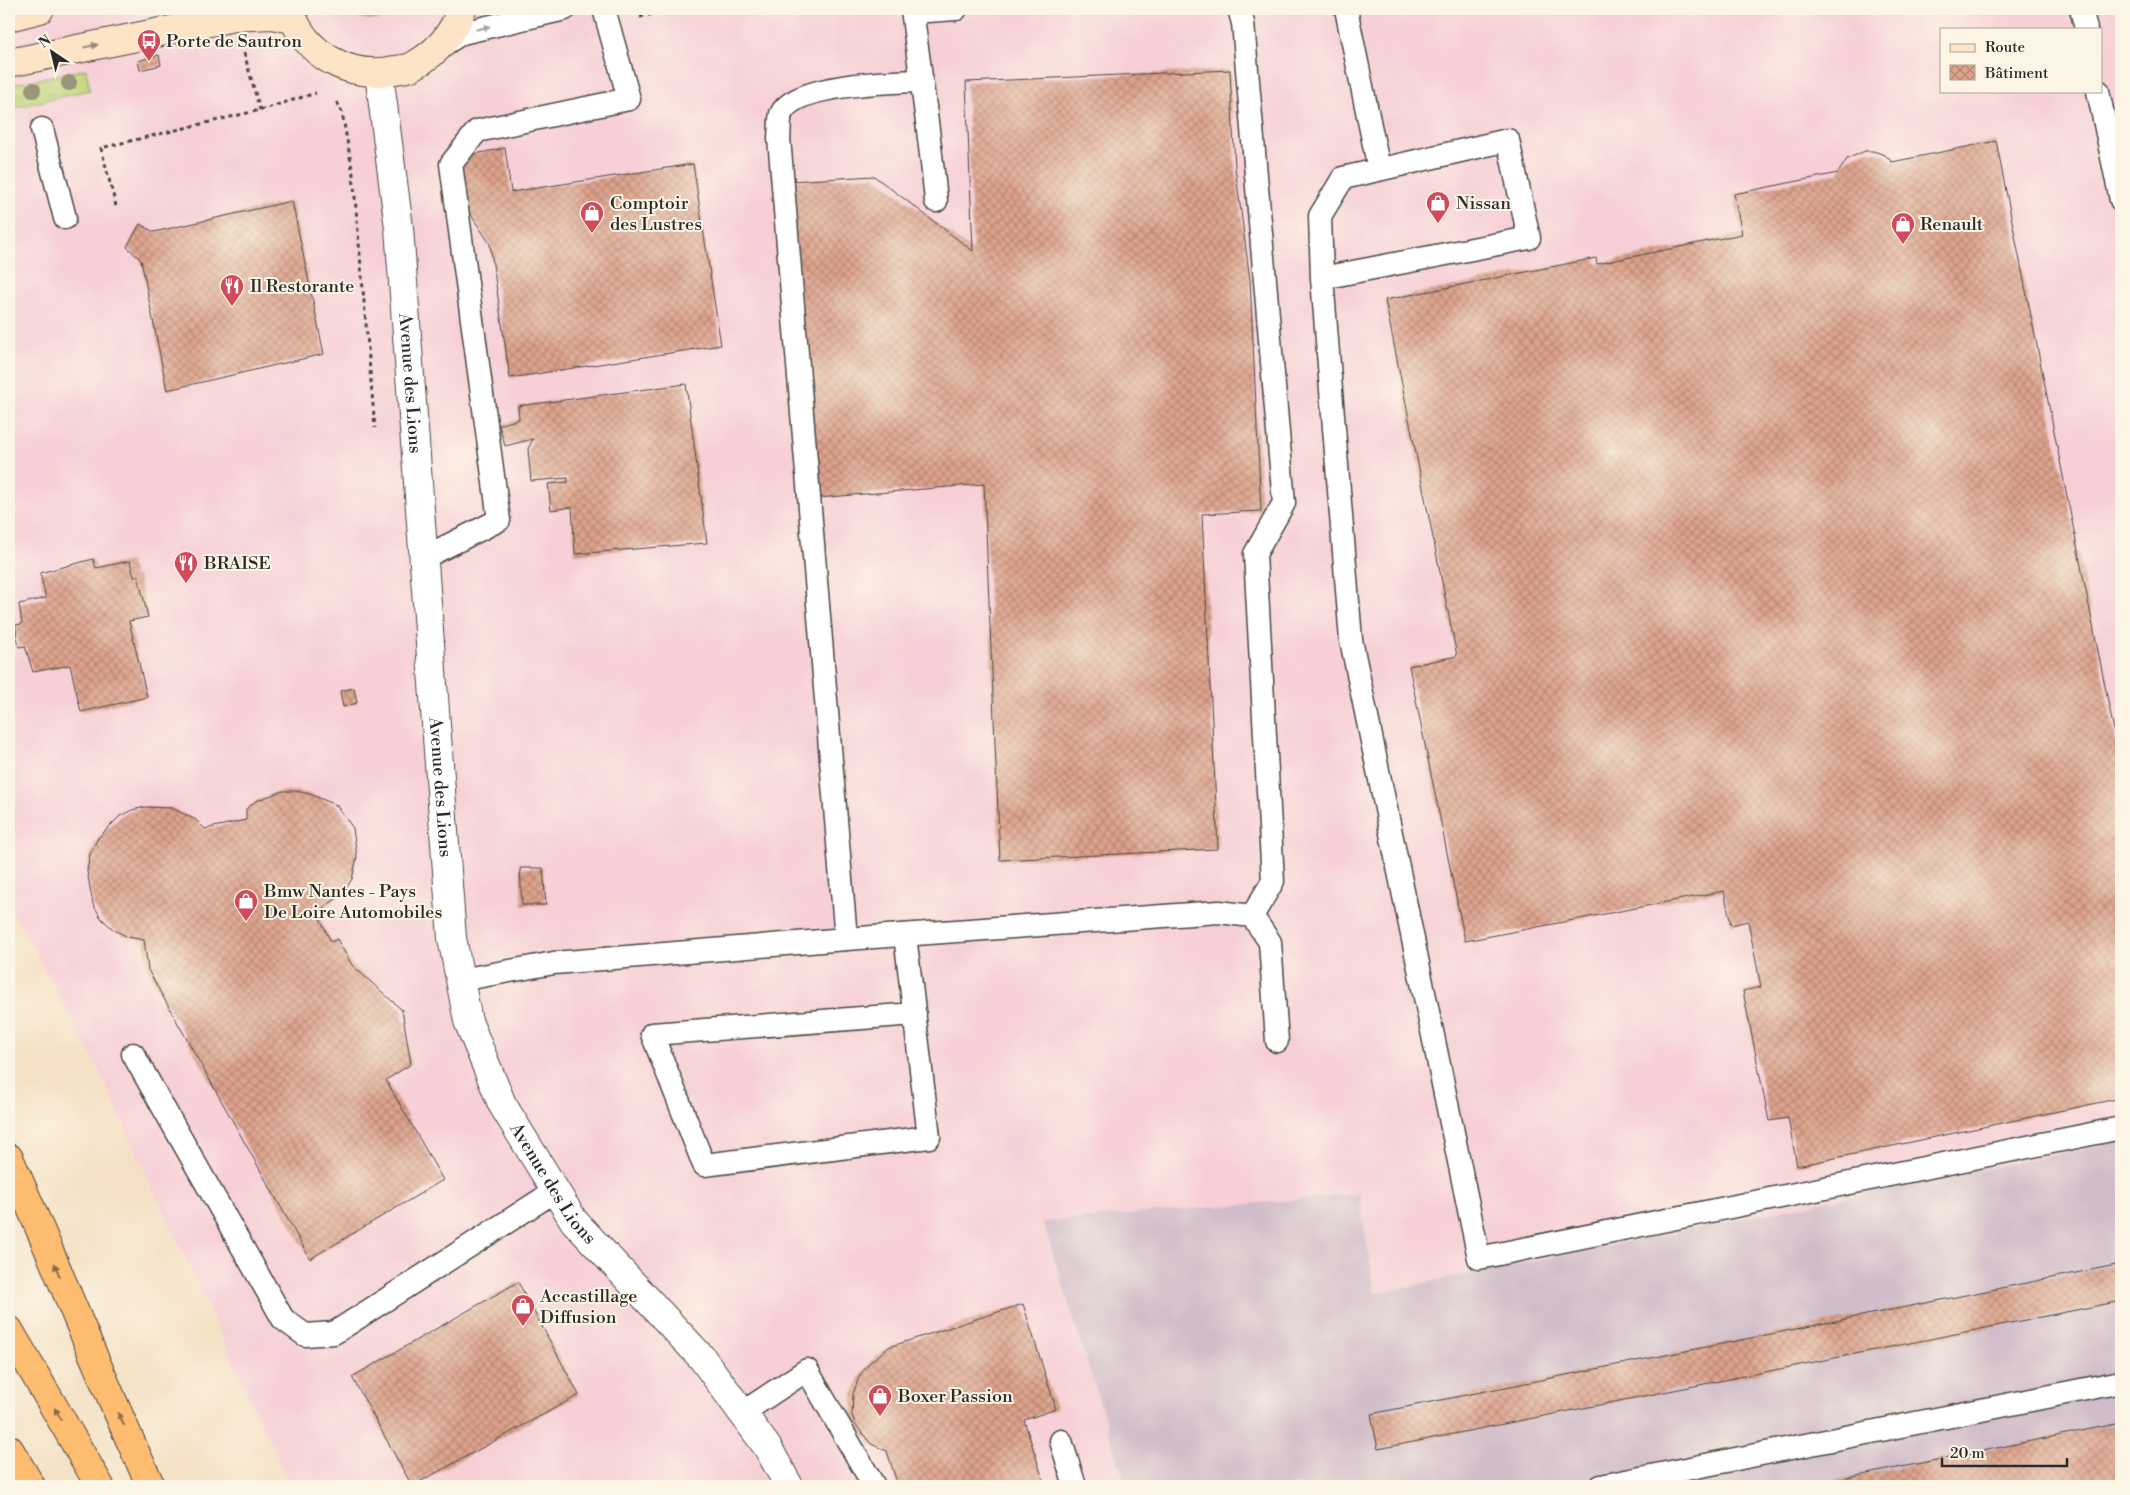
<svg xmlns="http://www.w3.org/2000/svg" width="2130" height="1495" viewBox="0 0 2130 1495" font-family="'Libre Bodoni',serif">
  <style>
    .built { fill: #f6cfd7; fill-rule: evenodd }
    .industrial { fill: #d1bdc9 }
    .grass { fill: url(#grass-tufts); stroke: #768052 }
    .building { fill: url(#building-cross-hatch) }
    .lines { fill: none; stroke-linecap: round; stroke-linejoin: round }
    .lane-casing { stroke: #494642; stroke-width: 25 }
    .street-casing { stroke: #494642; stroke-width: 30 }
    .secondary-casing { stroke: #494642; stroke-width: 30 }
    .highway-casing { stroke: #494642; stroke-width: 30 }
    .path { stroke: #494642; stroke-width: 3; stroke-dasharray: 4 4; stroke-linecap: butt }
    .lane { stroke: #fff; stroke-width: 22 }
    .street { stroke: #fff; stroke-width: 28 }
    .secondary { stroke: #fee4c6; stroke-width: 28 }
    .highway { stroke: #fdbc70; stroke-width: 28 }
    .tree { fill: #9a957b }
    .oneway { fill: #a0a0a0 }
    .oneway2 { fill: #948878 }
    .oneway3 { fill: #8a6c4a }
    .labels { text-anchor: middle; stroke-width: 4; stroke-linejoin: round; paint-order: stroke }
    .poi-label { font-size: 18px; fill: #2b2b2b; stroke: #fcf5e5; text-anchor: start }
    .street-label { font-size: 18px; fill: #2b2b2b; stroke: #fcf5e5 }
  </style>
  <defs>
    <pattern id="grass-tufts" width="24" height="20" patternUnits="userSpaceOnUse" patternTransform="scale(1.25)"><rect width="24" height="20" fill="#c0d578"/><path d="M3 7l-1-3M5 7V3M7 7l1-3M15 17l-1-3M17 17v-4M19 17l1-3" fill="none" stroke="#a5b768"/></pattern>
    <pattern id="building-cross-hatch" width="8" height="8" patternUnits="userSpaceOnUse" patternTransform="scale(1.25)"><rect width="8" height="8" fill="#dea38c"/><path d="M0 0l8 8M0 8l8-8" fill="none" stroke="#b48573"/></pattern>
  </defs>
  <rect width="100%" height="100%" fill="#fcf5e5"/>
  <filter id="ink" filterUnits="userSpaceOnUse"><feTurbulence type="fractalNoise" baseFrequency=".02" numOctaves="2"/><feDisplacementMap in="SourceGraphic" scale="10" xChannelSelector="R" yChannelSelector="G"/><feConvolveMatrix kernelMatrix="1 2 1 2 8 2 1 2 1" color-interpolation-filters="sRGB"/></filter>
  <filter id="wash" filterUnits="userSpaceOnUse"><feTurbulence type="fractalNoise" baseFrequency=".0096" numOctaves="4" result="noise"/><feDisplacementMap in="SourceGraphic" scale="20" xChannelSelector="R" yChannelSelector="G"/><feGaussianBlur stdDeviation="1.12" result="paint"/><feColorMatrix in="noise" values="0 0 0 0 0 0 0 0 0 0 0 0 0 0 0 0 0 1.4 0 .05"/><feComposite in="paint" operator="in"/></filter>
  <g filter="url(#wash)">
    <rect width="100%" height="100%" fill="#f4e1c5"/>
    <path class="built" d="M9,9H2121V1141L1374,1293L1043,1222L1126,1486H290L94,1060L9,904ZM1941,29H2101V91H1941Z"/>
    <polygon class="industrial" points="2121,1141 2121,1486 1126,1486 1043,1222 1359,1194 1375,1293"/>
    <g class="grass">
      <path d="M346,9H403C386,22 363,23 346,9Z"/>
      <polygon points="86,69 90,90 9,109 9,85"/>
    </g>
    <g id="blocks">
      <g class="building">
        <polygon points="159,55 161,65 140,70 138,61"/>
        <polygon points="1230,70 1235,167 1250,280 1261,511 1202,514 1218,849 1000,860 984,484 817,498 790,181 874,176 973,251 966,82"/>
        <polygon points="1996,141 2121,766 2121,1098 1797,1166 1788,1118 1769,1121 1743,991 1761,987 1748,921 1731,925 1724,891 1465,941 1409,666 1457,656 1385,300 1596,258 1597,264 1742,234 1734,194 1838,173 1847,159 1865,151 1873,151 1885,155 1892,162"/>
        <polygon points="505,148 511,192 693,164 721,345 510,378 490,244 469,212 460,157"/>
        <polygon points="292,201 324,354 167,390 141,260 127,247 140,224 154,232"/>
        <polygon points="686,384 707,543 575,554 572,507 551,510 548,484 568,482 568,478 531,481 528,449 533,439 505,446 499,425 519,419 518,406"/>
        <polygon points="93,559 96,568 130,561 134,577 138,576 148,617 129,621 147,697 81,712 70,665 33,672 25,646 19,647 15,625 22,624 19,604 46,598 40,573"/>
        <polygon points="354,688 357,703 343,707 340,691"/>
        <polygon points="282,791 296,791 310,794 336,805 353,828 357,857 352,879 343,894 317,912 331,942 337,939 352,965 402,1010 411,1064 386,1080 443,1180 310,1259 148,970 144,940 128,937 114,930 101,918 93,904 87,871 90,854 98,838 120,816 132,810 145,807 172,808 196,820 205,829 246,820 246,809 256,801"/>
        <polygon points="520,868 543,868 546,905 522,905"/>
        <polygon points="2121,1264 2121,1301 1378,1449 1371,1414"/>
        <polygon points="518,1282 579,1395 412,1486 352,1377"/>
        <polygon points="1023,1304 1056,1409 1024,1420 1045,1486 898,1486 887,1451 871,1444 855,1424 852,1415 853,1394 860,1375 871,1361 889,1347"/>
        <polygon points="2121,1423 2121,1486 1812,1486 1812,1485"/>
      </g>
    </g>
  </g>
  <g filter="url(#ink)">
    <use href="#blocks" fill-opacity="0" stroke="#494642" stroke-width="1"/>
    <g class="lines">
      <g class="lane-casing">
        <g id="lane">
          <path d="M912,9C920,73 930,136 936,201"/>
          <polyline points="1239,9 1243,23 1284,503 1255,554 1273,881 1252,916"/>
          <polyline points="1346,9 1379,169"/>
          <polyline points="2081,9 2086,29"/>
          <polyline points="913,12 956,9"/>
          <polyline points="440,47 462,33 565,9"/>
          <polyline points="2098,91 2121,200"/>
          <polyline points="42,129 65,218"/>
          <polyline points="1322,278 1529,238 1508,140 1343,178 1320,216 1322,278 1351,640 1479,1258 2121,1128"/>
          <polyline points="423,558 499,520 451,164 477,131 629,99 604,9"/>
          <polyline points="905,935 929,1137 704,1165 652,1034 915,1014"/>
          <path d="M846,939L779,138C780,131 779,121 781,114C794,84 891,82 921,81"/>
          <polyline points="460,980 554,963 846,939 1219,912 1252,916 1270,942 1277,1041"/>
          <polyline points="133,1054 283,1319 305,1335 334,1333 555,1191"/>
          <polyline points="742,1413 807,1370 874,1486"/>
          <polyline points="1061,1441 1075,1486"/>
          <polyline points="1601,1486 2121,1382"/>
        </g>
      </g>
      <g class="street-casing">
        <g id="street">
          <path id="s1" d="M379,74L399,228L452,938L468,1021L502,1104L574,1221L702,1358L768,1448L789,1486"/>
        </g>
      </g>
      <g class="secondary-casing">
        <g id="secondary">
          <path d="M290,9C303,54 350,80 395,70C401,69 408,69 413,66C438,52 452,35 462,9"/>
          <polyline points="9,17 40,9"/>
          <polyline points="9,63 234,17 272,15 293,19"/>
        </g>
      </g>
      <g class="highway-casing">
        <g id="highway">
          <path d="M9,1158C58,1267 100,1378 151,1486"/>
          <polyline points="9,1330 100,1486"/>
          <polyline points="9,1449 31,1486"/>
        </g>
      </g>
      <g class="path">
        <polyline points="640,17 676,9"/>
        <polyline points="244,53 260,110"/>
        <polyline points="337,102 342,112 353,174 375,428"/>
        <polyline points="116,206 101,148 260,110 316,93"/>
      </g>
      <use href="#lane" class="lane"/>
      <use href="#street" class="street"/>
      <use href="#secondary" class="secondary"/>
      <use href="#highway" class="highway"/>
    </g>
    <g class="tree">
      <circle cx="69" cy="83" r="8"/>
      <circle cx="33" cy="90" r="8"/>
    </g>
    <defs><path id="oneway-solid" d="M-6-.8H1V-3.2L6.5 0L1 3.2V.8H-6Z" transform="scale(1.25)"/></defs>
    <use class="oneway" href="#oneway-solid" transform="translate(483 28) rotate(-13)"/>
    <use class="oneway2" href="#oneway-solid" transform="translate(91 46) rotate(-12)"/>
    <g class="oneway3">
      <use href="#oneway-solid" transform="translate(57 1270) rotate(-112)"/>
      <use href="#oneway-solid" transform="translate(58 1414) rotate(-120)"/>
      <use href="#oneway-solid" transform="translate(121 1419) rotate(-114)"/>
    </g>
  </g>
  <defs>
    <g id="bus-pin" transform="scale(1.25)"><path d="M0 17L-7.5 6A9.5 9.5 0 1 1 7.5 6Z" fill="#d1495b" stroke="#fcf5e5"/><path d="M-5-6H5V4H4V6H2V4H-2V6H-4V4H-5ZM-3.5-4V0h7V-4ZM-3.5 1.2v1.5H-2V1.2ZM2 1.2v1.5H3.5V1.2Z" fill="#fff"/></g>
    <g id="shop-pin" transform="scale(1.25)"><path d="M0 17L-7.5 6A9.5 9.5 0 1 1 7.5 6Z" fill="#d1495b" stroke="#fcf5e5"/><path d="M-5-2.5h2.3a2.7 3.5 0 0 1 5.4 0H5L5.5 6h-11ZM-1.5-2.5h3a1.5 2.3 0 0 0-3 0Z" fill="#fff"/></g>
    <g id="restaurant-pin" transform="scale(1.25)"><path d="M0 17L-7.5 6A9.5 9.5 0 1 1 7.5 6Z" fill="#d1495b" stroke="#fcf5e5"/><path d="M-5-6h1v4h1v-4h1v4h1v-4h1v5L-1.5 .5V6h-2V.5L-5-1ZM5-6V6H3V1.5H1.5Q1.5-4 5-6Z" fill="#fff"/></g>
  </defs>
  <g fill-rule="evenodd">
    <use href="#bus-pin" x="149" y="41"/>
    <use href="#shop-pin" x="1438" y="203"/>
    <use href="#shop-pin" x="592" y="213"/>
    <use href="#shop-pin" x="1903" y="224"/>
    <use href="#restaurant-pin" x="232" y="286"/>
    <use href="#restaurant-pin" x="186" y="563"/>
    <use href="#shop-pin" x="246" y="901"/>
    <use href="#shop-pin" x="523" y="1306"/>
    <use href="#shop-pin" x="880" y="1396"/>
  </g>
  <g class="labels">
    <g class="poi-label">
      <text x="166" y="47">Porte de Sautron</text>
      <text x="610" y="209">Comptoir<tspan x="610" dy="21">des Lustres</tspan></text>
      <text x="1456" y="209">Nissan</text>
      <text x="1920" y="230">Renault</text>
      <text x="250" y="292">Il Restorante</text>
      <text x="204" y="569">BRAISE</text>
      <text x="264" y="897">Bmw Nantes - Pays<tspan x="264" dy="21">De Loire Automobiles</tspan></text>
      <text x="540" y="1302">Accastillage<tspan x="540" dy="21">Diffusion</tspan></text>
      <text x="898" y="1402">Boxer Passion</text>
    </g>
    <g class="street-label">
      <text dy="6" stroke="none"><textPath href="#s1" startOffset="311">Avenue des Lions</textPath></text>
      <text dy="6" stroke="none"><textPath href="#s1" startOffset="716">Avenue des Lions</textPath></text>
      <text dy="6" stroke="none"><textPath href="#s1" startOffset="1136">Avenue des Lions</textPath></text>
    </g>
  </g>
  <rect width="2130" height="1495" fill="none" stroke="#fcf5e5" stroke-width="30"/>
  <rect x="1940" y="28" width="162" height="65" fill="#fcf5e5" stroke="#a8a49b"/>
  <rect x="1950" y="44" width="25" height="8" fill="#fee4c6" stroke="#a8a49b"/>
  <text x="1985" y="52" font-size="15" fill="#2b2b2b">Route</text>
  <rect x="1950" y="65" width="25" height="15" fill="url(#building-cross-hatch)" stroke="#a8a49b"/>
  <text x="1985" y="78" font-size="15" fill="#2b2b2b">Bâtiment</text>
  <g transform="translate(52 52) rotate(325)" stroke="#fcf5e5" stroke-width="4" paint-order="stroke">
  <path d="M0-4L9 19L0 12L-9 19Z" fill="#2b2b2b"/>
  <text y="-8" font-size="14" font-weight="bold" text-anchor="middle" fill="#2b2b2b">N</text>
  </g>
  <path d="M1942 1458v8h125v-8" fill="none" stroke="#2b2b2b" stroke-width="2.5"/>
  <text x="1950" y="1458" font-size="15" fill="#2b2b2b" stroke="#fcf5e5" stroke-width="4" paint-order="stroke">20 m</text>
</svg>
